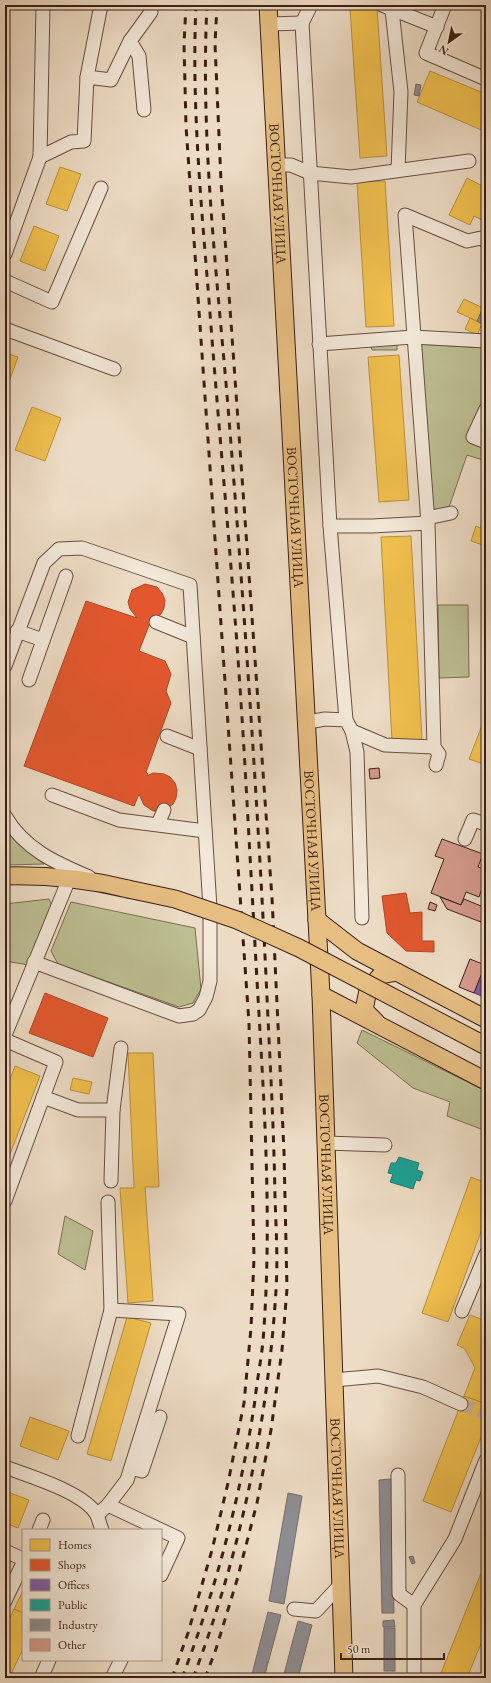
<svg xmlns="http://www.w3.org/2000/svg" width="491" height="1683" viewBox="0 0 491 1683" font-family="'EB Garamond',serif">
  <style>
    .green { fill: #bcbf92; stroke: #7c6e53 }
    .homes { fill: #f2c14e; stroke: #bb903d }
    .shops { fill: #e4572e; stroke: #b14626 }
    .offices { fill: #7b5ea7; stroke: #684b7b }
    .public { fill: #17a398; stroke: #227b70 }
    .industry { fill: #8d8d92; stroke: #746c6c }
    .building { fill: #d69b8e; stroke: #3b1e14 }
    .lines { fill: none; stroke-linecap: round; stroke-linejoin: round }
    .minor-tunnel { stroke: #c9b6a2; stroke-width: 13; stroke-dasharray: 13 6; stroke-linecap: butt }
    .minor-casing { stroke: #684e40; stroke-width: 15 }
    .major-casing { stroke: #3b1e14; stroke-width: 19 }
    .minor { stroke: #f3e8d9; stroke-width: 13 }
    .major { stroke: #e6be82; stroke-width: 17 }
    .rail { stroke: #3b1e14; stroke-width: 3; stroke-dasharray: 7 7; stroke-linecap: butt }
    .major-bridge-casing { stroke: #3b1e14; stroke-width: 19; stroke-linecap: butt }
    .major-bridge { stroke: #e6be82; stroke-width: 17 }
    .labels { text-anchor: middle; stroke-width: 4; stroke-linejoin: round; paint-order: stroke }
    .street-label { font-size: 14px; fill: #3b1e14; stroke: #f3e8d9 }
  </style>
  <rect width="100%" height="100%" fill="#eddcc5"/>
  <filter id="stains"><feTurbulence type="fractalNoise" baseFrequency=".005" numOctaves="4"/><feColorMatrix values="0 0 0 0 .2 0 0 0 0 .09 0 0 0 0 .02 0 0 0 .5 -.17"/></filter>
  <radialGradient id="worn" r=".72"><stop offset=".6" stop-color="#630" stop-opacity="0"/><stop offset="1" stop-color="#630" stop-opacity=".3"/></radialGradient>
  <g class="green">
    <polygon points="370,341 397,341 397,350 372,350"/>
    <polygon points="419,344 486,348 486,399 469,439 486,447 486,461 467,455 448,510 431,513"/>
    <polygon points="438,605 468,605 469,677 439,678"/>
    <polygon points="5,829 24,849 44,864 5,865"/>
    <polygon points="49,899 53,908 29,965 5,961 5,904"/>
    <polygon points="71,902 195,928 201,989 193,1003 179,1007 58,964 51,951"/>
    <polygon points="362,1030 486,1091 486,1131 447,1116 450,1102 413,1088 357,1043"/>
    <polygon points="65,1216 93,1231 85,1270 58,1254"/>
  </g>
  <g class="homes">
    <polygon points="424,5 438,5 436,9"/>
    <polygon points="377,7 387,156 360,158 350,9"/>
    <polygon points="430,71 486,94 486,132 417,102"/>
    <polygon points="60,167 81,174 67,211 46,204"/>
    <polygon points="467,178 486,188 486,222 474,216 470,225 449,215"/>
    <polygon points="385,181 394,326 366,327 357,182"/>
    <polygon points="34,226 59,236 45,271 20,261"/>
    <polygon points="464,299 483,308 477,321 457,312"/>
    <polygon points="470,318 482,324 477,335 465,329"/>
    <polygon points="5,353 18,357 5,393"/>
    <polygon points="399,355 409,500 379,502 368,357"/>
    <polygon points="32,407 61,418 45,461 15,450"/>
    <polygon points="486,512 486,546 471,541 476,526 480,528"/>
    <polygon points="411,536 422,740 392,741 381,537"/>
    <polygon points="486,715 486,765 469,759"/>
    <polygon points="128,1053 153,1053 159,1187 145,1187 153,1301 128,1303 120,1188 134,1188"/>
    <polygon points="15,1066 40,1076 5,1167 5,1092"/>
    <polygon points="73,1078 92,1082 89,1094 70,1090"/>
    <polygon points="471,1177 486,1183 486,1218 448,1322 422,1313"/>
    <polygon points="470,1315 486,1321 486,1404 464,1396 475,1368 465,1349 457,1345"/>
    <polygon points="127,1317 151,1323 111,1461 87,1454"/>
    <polygon points="464,1396 486,1404 486,1425 451,1512 423,1501"/>
    <polygon points="30,1417 69,1431 58,1460 20,1446"/>
    <polygon points="5,1491 29,1500 18,1528 5,1523"/>
    <polygon points="486,1561 486,1631 480,1646 467,1678 439,1678"/>
    <polygon points="23,1591 23,1613 14,1609"/>
    <polygon points="14,1609 23,1613 23,1649 9,1678 5,1678 5,1628"/>
  </g>
  <g class="shops">
    <polygon points="145,584 157,587 162,593 165,600 164,608 161,614 151,620 139,651 165,661 171,674 166,691 171,703 146,772 148,774 147,776 153,773 164,774 170,777 175,783 177,790 176,798 173,804 166,809 160,811 153,811 144,805 139,794 134,806 24,766 86,601 137,618 130,609 128,602 132,590"/>
    <polygon points="406,893 410,913 422,912 422,941 434,941 434,952 406,951 387,933 382,896"/>
    <polygon points="45,993 108,1018 93,1057 29,1033"/>
  </g>
  <polygon class="offices" points="486,962 486,998 474,993"/>
  <polygon class="public" points="399,1157 419,1163 417,1170 423,1172 420,1181 416,1180 413,1189 390,1182 393,1174 388,1173 391,1163 396,1163"/>
  <g class="industry">
    <polygon points="416,84 421,85 419,96 414,95"/>
    <polygon points="483,308 486,310 486,326 477,321"/>
    <polygon points="391,1479 394,1613 382,1613 379,1480"/>
    <polygon points="288,1493 302,1496 284,1604 269,1601"/>
    <polygon points="413,1556 415,1563 412,1564 409,1557"/>
    <polygon points="268,1612 281,1615 264,1678 251,1678"/>
    <polygon points="394,1620 395,1627 383,1627 383,1621"/>
    <polygon points="298,1621 312,1625 298,1678 283,1678"/>
    <rect x="384" y="1628" width="11" height="43"/>
  </g>
  <g class="building">
    <polygon points="379,768 380,778 370,779 369,769"/>
    <polygon points="442,839 483,854 478,867 486,870 486,877 479,897 466,892 461,905 431,893 444,859 435,856"/>
    <polygon points="440,897 461,905 464,899 481,906 482,903 486,905 486,910 481,922 447,909"/>
    <polygon points="430,902 437,905 435,911 428,909"/>
    <polygon points="486,910 486,926 481,922"/>
    <polygon points="470,959 485,965 474,993 459,987"/>
  </g>
  <g class="lines">
    <polyline class="minor-tunnel" points="461,1404 486,1414"/>
    <g class="minor-casing">
      <g id="minor">
        <polyline points="311,5 302,23 330,526 346,720"/>
        <polyline points="382,5 437,27"/>
        <polyline points="445,5 426,53 486,79"/>
        <polyline points="392,10 401,92 398,170"/>
        <polyline points="269,24 302,23"/>
        <polyline points="130,41 139,56 144,110"/>
        <polyline points="87,77 101,5"/>
        <polyline points="40,157 71,142 84,141 87,77 111,80 130,41 151,12 150,5"/>
        <polyline points="278,165 291,165 310,173 351,177 469,161"/>
        <polyline points="5,254 40,157 43,5"/>
        <polyline points="5,281 52,302 101,188"/>
        <polyline points="5,329 114,369"/>
        <polyline points="319,344 413,337 486,341"/>
        <polyline points="486,409 473,437 486,442"/>
        <polyline points="427,518 451,513"/>
        <polyline points="330,526 372,526 428,523"/>
        <polyline points="156,622 193,637"/>
        <polyline points="17,631 43,640"/>
        <polyline points="5,666 44,563 59,549 82,548 190,585 210,908 210,981 206,997 199,1010 193,1014 179,1016 34,962"/>
        <polyline points="29,680 66,576"/>
        <polyline points="308,722 325,719 346,720 352,731 385,745 434,747"/>
        <polyline points="352,731 357,752 362,918"/>
        <polyline points="167,736 200,749"/>
        <polyline points="436,765 439,754 434,747 428,523 405,215 467,241 481,238 486,241"/>
        <polyline points="52,795 119,820 205,831"/>
        <path d="M5,816C24,849 56,863 89,877"/>
        <polyline points="158,824 164,810"/>
        <polyline points="465,839 473,820 486,824"/>
        <polyline points="5,1035 69,879"/>
        <polyline points="5,1040 56,1062 5,1201"/>
        <polyline points="43,1097 78,1110 113,1110"/>
        <polyline points="326,1143 385,1145"/>
        <polyline points="111,1181 113,1110 121,1048"/>
        <polyline points="462,1311 486,1254"/>
        <polyline points="334,1380 378,1376 423,1387 461,1404"/>
        <polyline points="78,1436 111,1310 108,1202"/>
        <path d="M5,1467C29,1476 84,1492 97,1515C99,1520 100,1525 102,1530"/>
        <polyline points="131,1468 142,1471 160,1417"/>
        <polyline points="398,1475 399,1594 414,1605"/>
        <polyline points="108,1505 178,1538 161,1575"/>
        <polyline points="97,1515 108,1505 127,1480 179,1314 111,1310"/>
        <polyline points="39,1530 43,1520"/>
        <polyline points="5,1551 23,1559"/>
        <polyline points="5,1601 23,1563"/>
        <polyline points="294,1609 316,1611 342,1583"/>
        <polyline points="41,1678 49,1660"/>
        <polyline points="112,1678 121,1660"/>
        <polyline points="414,1678 414,1605 455,1539 486,1460"/>
      </g>
    </g>
    <g class="major-casing">
      <g id="major">
        <path id="s1" d="M268,5L321,995L344,1678"/>
        <path d="M5,876C47,875 87,879 128,889"/>
        <polyline points="317,920 357,951 486,1019"/>
        <polyline points="321,995 486,1081"/>
        <polyline points="376,1022 364,1010 368,990 381,975 397,972"/>
      </g>
    </g>
    <use href="#minor" class="minor"/>
    <use href="#major" class="major"/>
    <g class="rail">
      <polyline points="172,1678 188,1633 212,1550 228,1483 244,1403 251,1328 254,1258 249,1023 186,126 184,44 186,5"/>
      <path d="M182,1678C216,1589 241,1495 255,1400C257,1380 261,1361 263,1341C274,1203 261,1064 254,926C249,842 245,757 239,673C231,557 220,442 211,326C203,220 191,112 196,5"/>
      <path d="M193,1678C240,1555 268,1422 276,1290C278,1259 276,1228 275,1197C274,1138 271,1078 268,1019C259,819 245,619 229,419C218,282 200,143 207,5"/>
      <polyline points="205,1678 216,1649 237,1580 257,1503 271,1430 282,1350 287,1289 284,1152 272,898 221,182 215,44 217,5"/>
    </g>
    <g class="major-bridge-casing">
      <polyline id="major-bridge" points="128,889 175,899 237,920 299,948 486,1046"/>
    </g>
    <use href="#major-bridge" class="major-bridge"/>
  </g>
  <g class="labels">
    <g class="street-label">
      <text dy="5" stroke="none"><textPath href="#s1" startOffset="189">ВОСТОЧНАЯ УЛИЦА</textPath></text>
      <text dy="5" stroke="none"><textPath href="#s1" startOffset="513">ВОСТОЧНАЯ УЛИЦА</textPath></text>
      <text dy="5" stroke="none"><textPath href="#s1" startOffset="837">ВОСТОЧНАЯ УЛИЦА</textPath></text>
      <text dy="5" stroke="none"><textPath href="#s1" startOffset="1161">ВОСТОЧНАЯ УЛИЦА</textPath></text>
      <text dy="5" stroke="none"><textPath href="#s1" startOffset="1485">ВОСТОЧНАЯ УЛИЦА</textPath></text>
    </g>
  </g>
  <rect width="491" height="1683" fill="none" stroke="#eddcc5" stroke-width="20"/>
  <rect x="6" y="6" width="479" height="1671" fill="none" stroke="#3b1e14" stroke-width="2"/>
  <rect x="10" y="10" width="471" height="1663" fill="none" stroke="#3b1e14"/>
  <rect x="22" y="1529" width="140" height="132" fill="#f3e8d9" stroke="#a9978a"/>
  <rect x="30" y="1539" width="20" height="12" fill="#f2c14e" stroke="#a9978a"/>
  <text x="58" y="1549" font-size="12" fill="#3b1e14">Homes</text>
  <rect x="30" y="1559" width="20" height="12" fill="#e4572e" stroke="#a9978a"/>
  <text x="58" y="1569" font-size="12" fill="#3b1e14">Shops</text>
  <rect x="30" y="1579" width="20" height="12" fill="#7b5ea7" stroke="#a9978a"/>
  <text x="58" y="1589" font-size="12" fill="#3b1e14">Offices</text>
  <rect x="30" y="1599" width="20" height="12" fill="#17a398" stroke="#a9978a"/>
  <text x="58" y="1609" font-size="12" fill="#3b1e14">Public</text>
  <rect x="30" y="1619" width="20" height="12" fill="#8d8d92" stroke="#a9978a"/>
  <text x="58" y="1629" font-size="12" fill="#3b1e14">Industry</text>
  <rect x="30" y="1639" width="20" height="12" fill="#d69b8e" stroke="#a9978a"/>
  <text x="58" y="1649" font-size="12" fill="#3b1e14">Other</text>
  <g transform="translate(449 42) rotate(213)" stroke="#f3e8d9" stroke-width="3" paint-order="stroke">
  <path d="M0-3L7 15L0 10L-7 15Z" fill="#3b1e14"/>
  <text y="-6" font-size="11" font-weight="bold" text-anchor="middle" fill="#3b1e14">N</text>
  </g>
  <path d="M341 1653v6h103v-6" fill="none" stroke="#3b1e14" stroke-width="2"/>
  <text x="347" y="1653" font-size="12" fill="#3b1e14" stroke="#f3e8d9" stroke-width="3" paint-order="stroke">50 m</text>
  <rect width="100%" height="100%" filter="url(#stains)"/>
  <rect width="100%" height="100%" fill="url(#worn)"/>
</svg>
